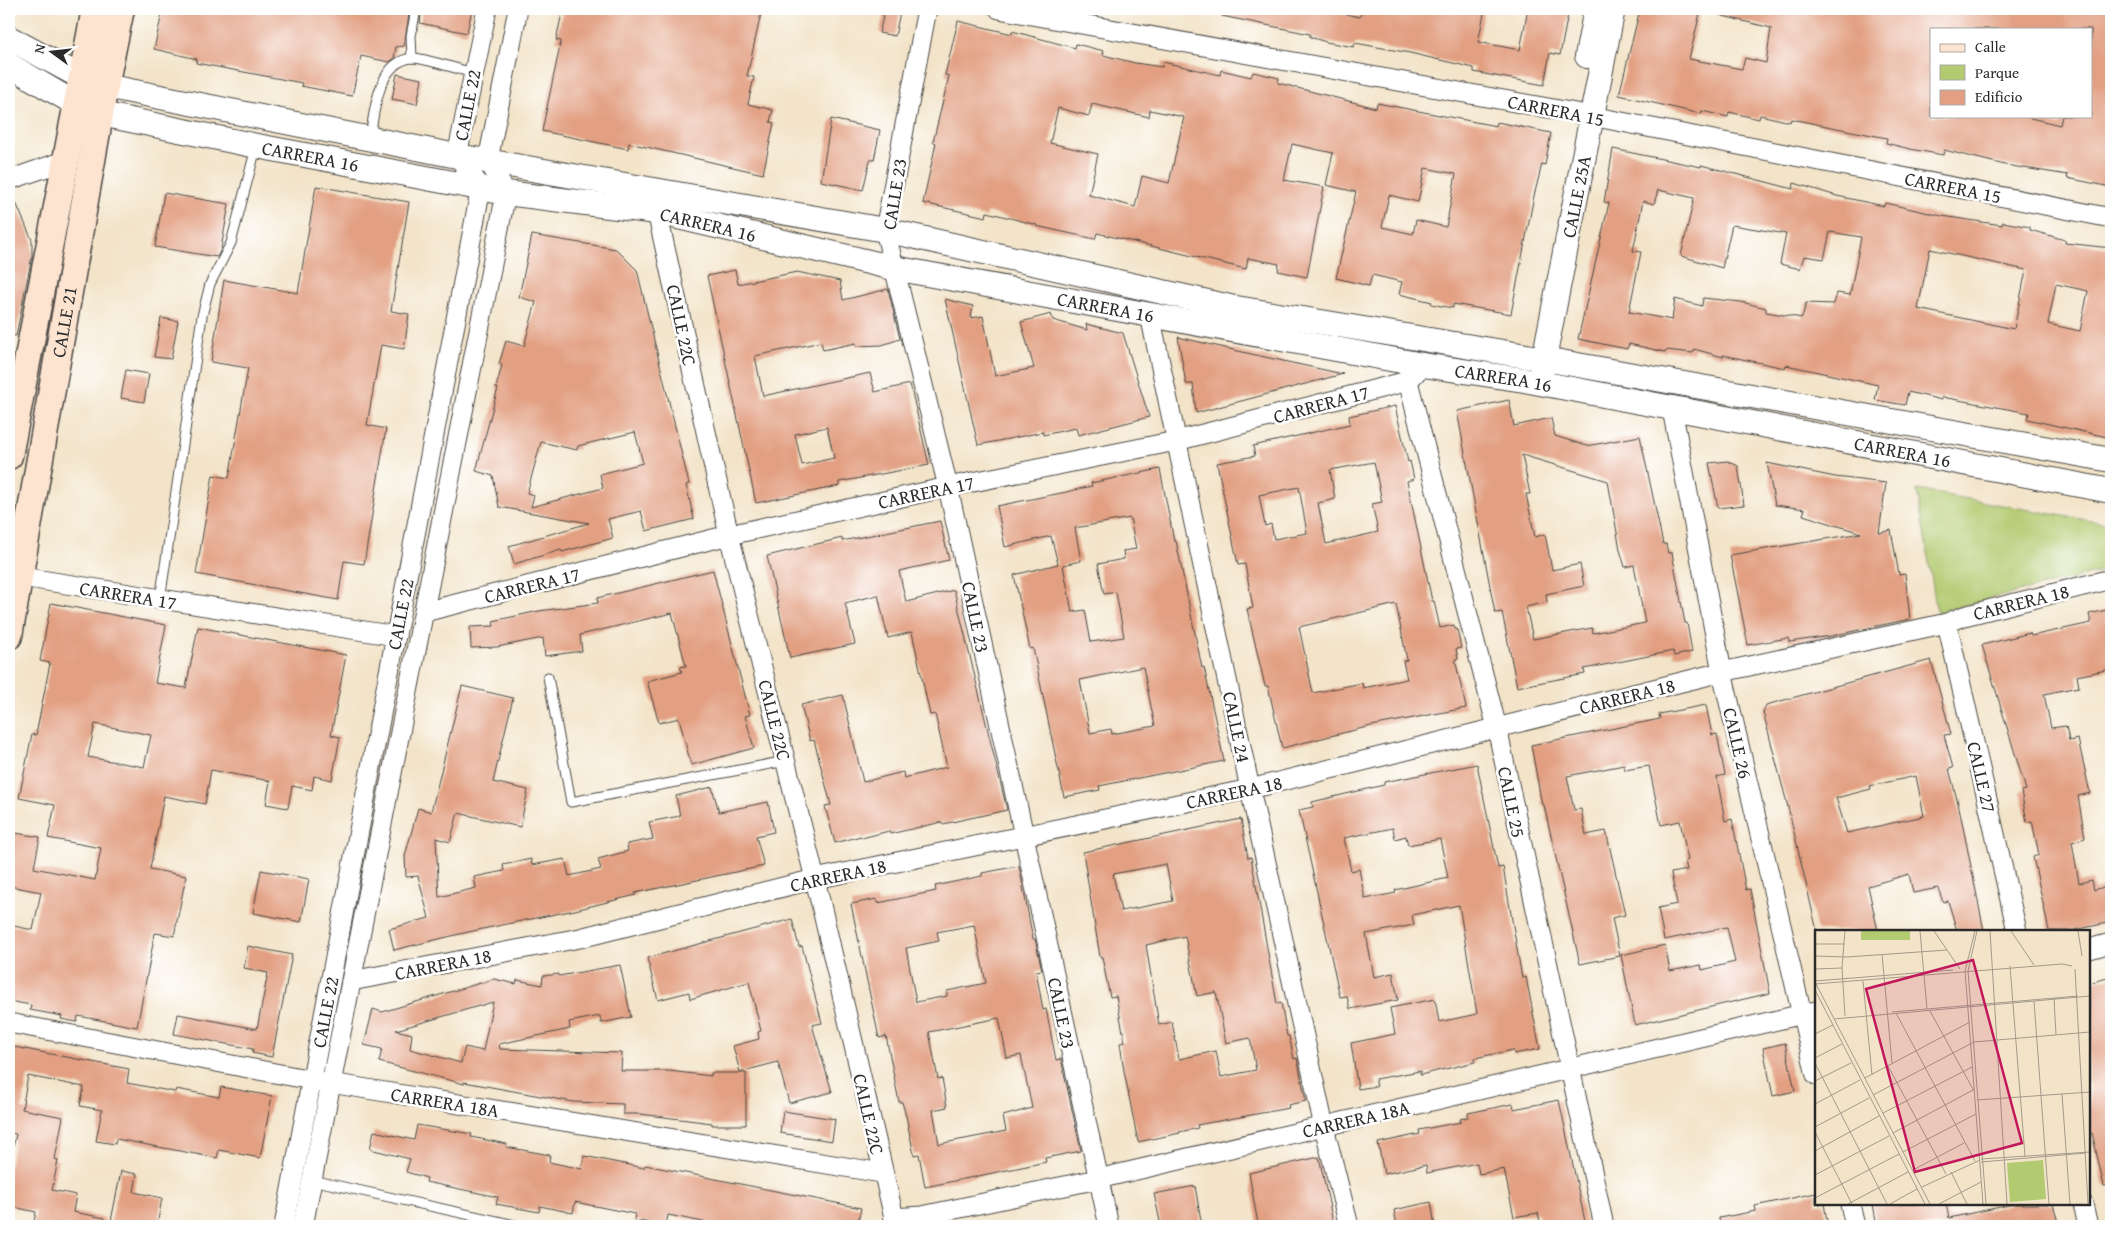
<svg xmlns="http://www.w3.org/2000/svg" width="2120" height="1235" viewBox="0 0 2120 1235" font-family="'Gentium Book Plus',serif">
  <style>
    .green { fill: #b2ca70; stroke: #6e7a4e }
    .building { fill: #e29f81; fill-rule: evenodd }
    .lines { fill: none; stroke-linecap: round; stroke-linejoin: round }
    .service-casing { stroke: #494743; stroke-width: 11 }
    .minor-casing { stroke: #494743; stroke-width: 21 }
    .tertiary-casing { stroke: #494743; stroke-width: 26 }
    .secondary-casing { stroke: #494743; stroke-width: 29 }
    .service { stroke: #fff; stroke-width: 9 }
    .minor { stroke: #fff; stroke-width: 19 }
    .tertiary { stroke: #fff; stroke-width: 24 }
    .secondary { stroke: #fde4d1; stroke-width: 26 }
    .labels { text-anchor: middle; stroke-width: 5; stroke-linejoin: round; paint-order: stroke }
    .street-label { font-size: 19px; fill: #2b2b2b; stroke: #fff }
    .inset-road { fill: none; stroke: #a39a8a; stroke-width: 1 }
    .view { fill: #c2185b; fill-opacity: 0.15; stroke: #c2185b; stroke-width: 2.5 }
    .inset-edge { fill: none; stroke: #2b2b2b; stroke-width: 2.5 }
  </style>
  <rect width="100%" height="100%" fill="#fff"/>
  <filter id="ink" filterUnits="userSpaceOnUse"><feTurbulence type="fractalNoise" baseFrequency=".02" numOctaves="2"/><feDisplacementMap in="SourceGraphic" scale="10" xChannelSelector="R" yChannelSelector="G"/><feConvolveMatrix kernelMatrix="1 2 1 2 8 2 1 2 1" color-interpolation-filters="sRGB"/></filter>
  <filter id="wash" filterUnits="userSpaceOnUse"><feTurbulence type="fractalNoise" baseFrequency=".0096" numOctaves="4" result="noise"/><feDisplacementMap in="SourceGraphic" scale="20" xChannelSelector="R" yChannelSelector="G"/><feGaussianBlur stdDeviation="1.12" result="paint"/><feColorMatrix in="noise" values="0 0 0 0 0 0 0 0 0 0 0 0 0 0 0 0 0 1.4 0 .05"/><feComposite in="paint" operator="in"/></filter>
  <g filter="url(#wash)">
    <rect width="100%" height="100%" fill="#f3e4c9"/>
    <polygon class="green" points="1917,490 2109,524 2111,569 1937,612"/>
    <g id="blocks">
      <g class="building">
        <polygon points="163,9 410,9 404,46 396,47 394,59 389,62 361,56 352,96 301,86 302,83 196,63 197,59 154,49"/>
        <polygon points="422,9 472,9 467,33 420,23"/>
        <polygon points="563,9 762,9 747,76 754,77 748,104 773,110 770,122 774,123 763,174 629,143 628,149 542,131 561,41 556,40"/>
        <polygon points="885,9 900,12 895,36 879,33"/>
        <polygon points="1223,9 1321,9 1360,17 1362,9 1485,9 1478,42 1520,50 1528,9 1569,9 1560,55 1550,53 1544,85 1474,72 1474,68 1410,53 1355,43 1354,47 1326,42 1310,37 1310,34 1222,16"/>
        <path d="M1640,9H1701L1689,59L1742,69L1745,58L1766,63L1771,28L1719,15L1720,9H2111V98L2105,127L2111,128V187L2067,178L2068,175L2005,165L1944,150L1943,155L1910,149L1886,143L1887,138L1791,119L1790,122L1760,115L1759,119L1729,112L1728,117L1702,111L1701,114L1619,95ZM1931,29H2091V116H2062L2060,125L2022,116H1984L1983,119L1970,116H1931Z"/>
        <path d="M958,21L1012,34V31L1075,48L1076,44L1104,51L1103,55L1135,63L1162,67L1163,62L1220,75L1221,70L1251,77L1253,72L1279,78L1278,83L1376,108L1377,103L1496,126L1497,122L1551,133L1545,165L1542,164L1534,196L1511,314L1453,304V308L1431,304L1432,302L1399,294L1402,282L1372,275L1369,286L1336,278L1356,192L1326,185L1333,153L1292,144L1284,180L1324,187L1307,277L1278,271L1279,264L1248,258L1246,269L1097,233L1095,239L1036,226L1037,225L987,212L986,217L923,203L936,143L933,142L949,76L945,75ZM1092,104L1149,117L1150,110L1184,117L1169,183L1142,176L1135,207L1089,195L1098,154L1050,143L1058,108L1089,116ZM1425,168L1456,174L1446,227L1416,220L1413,234L1382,227L1389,195L1418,202Z"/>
        <polygon points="397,74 422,79 417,104 392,99"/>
        <polygon points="831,119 880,130 874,160 870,160 863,190 821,181"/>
        <path d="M1613,149L1701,167V165L1793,189L1794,183L1837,196L1884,206L1885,203L1942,216L2002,225L2003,222L2030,227V230L2065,240V243L2111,248V332L2106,354L2111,355V438L2027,419L2029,413L1942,397V400L1908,392L1905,405L1875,400L1878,385L1786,365L1785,368L1723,355V357L1694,349L1693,353L1666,350L1665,352L1629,344L1627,349L1578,339L1609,203L1604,202ZM1658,190L1694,198L1681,256L1722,268L1732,225L1786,234L1780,264L1800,269L1804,256L1824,259L1830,232L1861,237L1850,295L1837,293L1834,304L1806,303L1802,318L1766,312V308L1741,302L1703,298L1702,306L1675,299L1672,320L1629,312L1641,252L1633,251L1643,201L1654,204ZM1930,249L2026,270L2014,329L1918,309ZM2056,284L2088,291L2080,331L2048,324Z"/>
        <polygon points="316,186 409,202 391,311 409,314 404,349 381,345 367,425 386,429 364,564 344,561 338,600 196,574 213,475 229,478 248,368 211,362 224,280 298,293"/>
        <polygon points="9,191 11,191 32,240 32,256 16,336 9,335"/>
        <polygon points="164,193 229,204 221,249 217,257 155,247"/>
        <path d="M532,235L616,249L637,270L689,484L686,485L694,519L646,531L641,511L608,519L613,538L562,552L561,550L514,564L509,546L589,523L499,507L493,476L476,471L498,388H496L502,365L499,364L506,341L524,346L536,302L519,297ZM635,432L643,463L600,474L603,488L531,507L534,495L527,493L541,442L577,450L578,446Z"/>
        <path d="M735,270L738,284L797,272L840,281L843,300L888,289L900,339L882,345L856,346V343L823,350L821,342L755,356L763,396L870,373L875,392L910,384L929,465L839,482V486L756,503L707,276ZM827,427L834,458L802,465L795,434Z"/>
        <polygon points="945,299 973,306 971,318 983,316 995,376 1034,368 1021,322 1051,314 1053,320 1087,330 1086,324 1123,333 1149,417 1078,435 1076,428 1043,435 1043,432 978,445"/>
        <polygon points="161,318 178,321 171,359 154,357"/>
        <polygon points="1178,337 1251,354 1343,374 1196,413 1193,384 1186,384"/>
        <polygon points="126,370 149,374 144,402 121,398"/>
        <path d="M1509,400L1514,426L1551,418L1555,436L1587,446L1640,436L1663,544H1666L1668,553H1672L1685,623H1687L1692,652L1674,656L1673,651L1584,669L1585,674L1517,687L1502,612L1495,613L1457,411ZM1522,455L1608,481L1620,550L1625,567L1634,565L1645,623L1593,633L1592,628L1533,639L1526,607L1547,602L1546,594L1584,586L1580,564L1552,570L1545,534L1535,537L1526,494H1530Z"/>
        <path d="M1395,406L1408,462L1410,461L1414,479L1407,481L1432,601H1434L1440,628L1454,625L1455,629H1457L1461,648L1456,649L1458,659H1455L1466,708L1371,726L1282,748L1268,686H1265L1247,609L1253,608L1245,564L1238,565L1217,463L1255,456L1253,446L1350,424L1349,416ZM1374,462L1382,502L1372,504L1378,532L1326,544L1318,503L1335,499L1330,470ZM1299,487L1307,533L1274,539L1271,524L1265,526L1259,495ZM1396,604L1407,660L1403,661L1407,679L1363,688L1362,683L1313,693L1299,627Z"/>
        <polygon points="1728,461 1738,466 1744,505 1718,508 1709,463"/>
        <polygon points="1767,463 1835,477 1886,483 1879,533 1891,530 1899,575 1905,574 1910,619 1831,636 1789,642 1788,638 1748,645 1730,555 1861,533 1803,515 1805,509 1775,505"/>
        <path d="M1160,469L1174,541H1176L1202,668L1204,667L1224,761L1099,786L1100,790L1064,797L1033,648L1030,649L1014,575L1058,564L1051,536L1005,547L997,506L1066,492L1092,486L1091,483ZM1130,518L1136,549L1123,551L1124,559L1098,564L1104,594L1116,592L1124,637L1091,642L1085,610L1072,612L1063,565L1081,561L1075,528ZM1143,667L1155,726L1112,734L1111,729L1090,733L1080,680Z"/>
        <polygon points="940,521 949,560 899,571 906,602 954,590 1007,810 943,824 942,822 890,834 889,831 862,838 861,836 835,843 825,806 831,805 814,740 810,741 801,705 843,695 863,782 903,772 904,778 947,767 935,714 930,715 912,632 888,638 878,595 845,603 855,644 790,658 767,556 842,538 842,541"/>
        <polygon points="713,570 750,715 745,716 754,748 691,765 679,718 659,723 647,681 682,672 680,667 686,666 672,613 580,635 582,651 545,656 543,638 497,647 471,648 470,627 494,626 493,621 539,611 598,603 597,598"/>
        <path d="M51,603L166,625L155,683L186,688L198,627L346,655L331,735L340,737L332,780L314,776L312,790L292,786L288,808L266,804L270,781L211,770L205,804L164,796L150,869L186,876L174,936L155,933L137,1027L78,1016L77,1022L61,1019L62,1016L30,1010L31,1005L9,1001V925L33,930L41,892L9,886V832L40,837L34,868L95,880L101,848L48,838L55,805L19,798L32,734L36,735L50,663L40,661ZM95,724L151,735L144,767L88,757Z"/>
        <polygon points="2111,609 2111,669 2077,676 2079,687 2044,694 2051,728 2066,726 2069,741 2078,739 2090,793 2078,796 2085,838 2072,842 2079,883 2092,880 2094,890 2111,885 2111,922 2071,931 2049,931 2033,857 2039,855 2032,821 2027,822 2021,791 2026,790 1982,645 2030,633 2031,636 2091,623 2089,614"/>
        <path d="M1931,660L1951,734L1944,735L1953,768L1949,769L1959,807L1984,931H1957L1948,901L1943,902L1938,888L1913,893L1909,874L1868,886L1878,931H1817L1789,811L1763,712L1766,705ZM1916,776L1924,816L1847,833L1836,798L1871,789L1870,786Z"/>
        <polygon points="462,686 513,698 493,782 528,790 520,827 458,813 450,842 436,838 439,897 476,888 474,877 504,871 503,865 531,859 532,865 565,859 569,876 601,869 598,859 628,851 627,844 653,839 649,822 680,816 676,796 712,787 719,812 768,802 774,832 756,836 764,866 635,893 636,895 575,910 468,932 394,950 389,929 429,918 418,876 406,877 405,856 418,808 431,812"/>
        <polygon points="1706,705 1712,735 1717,734 1725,775 1717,777 1725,821 1732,819 1746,890 1750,889 1770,993 1635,1025 1621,955 1665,945 1670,971 1701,965 1702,970 1735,962 1727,927 1664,940 1658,908 1677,904 1671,873 1687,870 1685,861 1688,860 1680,821 1661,825 1649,766 1625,770 1624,765 1567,776 1574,810 1581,809 1586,835 1606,831 1625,915 1612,918 1620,956 1580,964 1544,805 1542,805 1531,745 1660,719 1659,714"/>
        <path d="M1477,764L1498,868L1503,867L1522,978L1526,977L1540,1049L1514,1054L1513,1050L1475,1058V1062L1420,1075V1071L1375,1079L1377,1086L1358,1089L1351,1043L1395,1034L1390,1008L1435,999L1439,1022L1477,1014L1459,905L1412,915L1414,925L1366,934L1374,977L1393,973L1398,1000L1350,1009L1347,996L1340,997L1299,810L1313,807L1312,802L1384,785V782ZM1393,828L1395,839L1406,836L1408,845L1440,839L1448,878L1395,890L1396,893L1365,899L1359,869L1351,871L1344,838Z"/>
        <path d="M1241,819L1248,858L1251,857L1277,1004L1281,1003L1287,1036H1289L1294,1059L1297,1058L1306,1101L1288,1105L1289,1108L1197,1125L1198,1128L1179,1132L1180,1133L1138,1142L1124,1071L1120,1043L1125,1042L1116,996L1110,997L1102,957H1100L1083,852ZM1166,864L1173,901L1121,911L1113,874ZM1185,936L1197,996L1216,992L1226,1043L1250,1038L1256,1070L1221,1077L1216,1051L1179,1059L1172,1022L1159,1025L1146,945Z"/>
        <path d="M1019,866L1033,939H1035L1042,970L1036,971L1043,1010L1046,1009L1056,1060L1061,1059L1081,1151L1045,1158L1046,1162L925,1187L919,1154L914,1155L906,1116L902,1102H899L886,1036L879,1038L851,904L877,899L878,903L936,891L935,886L982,876V873ZM974,925L986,983L947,991V996L916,1002L906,948L939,941L937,932ZM999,1018L1007,1058L1021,1055L1032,1108L1003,1116L1006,1131L939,1144L933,1110L947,1107L942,1078L938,1079L929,1032Z"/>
        <polygon points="261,870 309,879 301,922 253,913"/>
        <polygon points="792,919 799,947 802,946 822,1023 812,1025 832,1092 789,1103 778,1062 740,1072 733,1046 759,1039 758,1032 761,1031 749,982 690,999 689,992 658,1000 647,958"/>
        <polygon points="248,946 292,955 272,1057 252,1053 253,1049 174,1034 178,1014 257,1029 268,973 244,968"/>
        <path d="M620,965L631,1017L601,1023L600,1016L569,1022L570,1029L499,1044L500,1049L622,1053L621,1071H669L711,1076V1073H746V1125H712V1123L640,1114H623V1104L573,1102L464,1082V1084L379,1062L382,1049L364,1045L373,1009L382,1012L494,979L516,984L517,980L542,985L543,976L559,974V976ZM493,1002L483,1051L465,1047L461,1063L410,1049L412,1034L396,1030Z"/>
        <polygon points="2111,977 2111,1185 2104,1186 2092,1133 2089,1134 2089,983"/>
        <polygon points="1785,1043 1795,1091 1773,1096 1763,1048"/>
        <polygon points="9,1046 129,1069 127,1083 175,1092 176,1089 219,1097 221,1087 272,1096 260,1158 219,1150 217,1158 116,1139 115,1144 96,1141 102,1110 80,1106 84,1087 28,1076 22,1109 63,1117 55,1159 58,1160 52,1190 76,1195 73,1212 105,1218 104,1226 33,1226 36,1212 9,1206 9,1166 16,1134 9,1133"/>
        <polygon points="1559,1100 1586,1226 1541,1226 1538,1213 1514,1217 1504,1169 1479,1174 1477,1163 1427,1173 1426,1165 1384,1174 1378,1143 1420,1134 1419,1130 1461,1122 1460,1119 1468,1117 1468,1113 1513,1104 1514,1109"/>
        <polygon points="783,1111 835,1119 832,1141 780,1133"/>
        <polygon points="417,1125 472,1134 471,1137 507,1144 506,1147 550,1155 549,1162 582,1169 584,1156 644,1168 645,1165 861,1208 857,1226 723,1226 668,1215 666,1226 634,1220 635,1214 575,1202 573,1213 540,1206 539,1212 496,1204 498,1197 426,1182 427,1178 406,1172 410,1159 370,1149 374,1131 414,1140"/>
        <polygon points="1319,1157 1334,1226 1270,1226 1270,1222 1258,1224 1249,1173"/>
        <polygon points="121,1171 137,1174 134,1192 162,1198 157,1226 110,1226"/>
        <polygon points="1195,1186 1202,1226 1161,1226 1154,1194"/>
        <polygon points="1816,1193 1816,1204 1824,1204 1828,1226 1720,1226 1719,1218 1756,1211 1755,1206"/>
        <polygon points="1431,1202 1435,1226 1397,1226 1394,1210"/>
        <polygon points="1873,1204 1946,1204 1949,1218 2014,1204 2053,1204 2059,1226 1877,1226"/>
      </g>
    </g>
  </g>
  <g filter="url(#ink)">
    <use href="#blocks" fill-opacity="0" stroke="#494743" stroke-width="1"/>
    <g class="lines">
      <g class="service-casing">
        <g id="service">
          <polyline points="412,58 411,36 416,9"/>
          <path d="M370,138C374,113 378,60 413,58C424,58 460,70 474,73"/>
          <polyline points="160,600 202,316 210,284 231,243 256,148"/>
          <polyline points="548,677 571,802 786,761"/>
          <polyline points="312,1180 520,1226"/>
        </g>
      </g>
      <g class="minor-casing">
        <g id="minor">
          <polyline points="927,9 885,230 948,487 1109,1226"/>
          <polyline points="999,9 1576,113 2111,218"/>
          <polyline points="9,180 64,161"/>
          <polyline points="657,212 729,535 815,879 896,1226"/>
          <polyline points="1150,315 1250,789 1324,1127 1349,1226"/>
          <polyline points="1408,381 1497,728 1604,1226"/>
          <polyline points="1672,409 1722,672 1816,1075"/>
          <polyline points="9,575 396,636"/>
          <polyline points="424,612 729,535 948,487 1176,441 1408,381 1423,365"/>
          <polyline points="1947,623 2017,931"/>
          <polyline points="2089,949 2111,943"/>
          <polyline points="351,981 580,938 815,879 1250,789 1722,672 1947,623 1964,616 2111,579"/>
          <polyline points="9,1023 312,1080 882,1173"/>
          <polyline points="1850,1204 1855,1226"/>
          <polyline points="2083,1204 2088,1226"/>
          <polyline points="894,1218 922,1216 1098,1179 1816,1011"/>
          <polyline points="284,1226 481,187 457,156 487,9"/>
          <polyline points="303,1226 506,193 488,160 518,9"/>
        </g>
      </g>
      <g class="tertiary-casing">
        <g id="tertiary">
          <polyline points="9,38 81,77 105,86 457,156 885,230 1230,307 1544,359 2111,460"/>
          <polyline points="1587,56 1596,9"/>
          <path id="s1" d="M9,65L76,104L101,114L257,146L506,193L657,212L894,268L1423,365L1524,380L2111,491"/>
          <path id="s2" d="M1541,374L1613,9"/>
        </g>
      </g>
      <g class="secondary-casing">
        <g id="secondary">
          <polyline points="9,456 95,9"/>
          <path id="s3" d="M9,636L105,86L121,9"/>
        </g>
      </g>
      <use href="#service" class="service"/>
      <use href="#minor" class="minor"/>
      <use href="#tertiary" class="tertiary"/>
      <use href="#secondary" class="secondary"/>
    </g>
  </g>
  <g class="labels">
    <g class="street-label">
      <text transform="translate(467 105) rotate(-79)" y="7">CALLE 22</text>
      <text transform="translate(1556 110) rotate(11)" y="7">CARRERA 15</text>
      <text dy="7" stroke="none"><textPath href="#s1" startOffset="318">CARRERA 16</textPath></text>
      <text transform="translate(1953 187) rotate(11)" y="7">CARRERA 15</text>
      <text transform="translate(894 194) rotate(-81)" y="7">CALLE 23</text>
      <text dy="7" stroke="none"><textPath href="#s2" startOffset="181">CALLE 25A</textPath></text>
      <text dy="7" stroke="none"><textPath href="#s1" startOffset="722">CARRERA 16</textPath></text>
      <text dy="7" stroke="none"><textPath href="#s1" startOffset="1128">CARRERA 16</textPath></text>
      <text dy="7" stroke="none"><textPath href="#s3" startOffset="319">CALLE 21</textPath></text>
      <text transform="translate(682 325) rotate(78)" y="7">CALLE 22C</text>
      <text dy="7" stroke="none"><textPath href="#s1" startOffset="1532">CARRERA 16</textPath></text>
      <text transform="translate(1321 404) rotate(-15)" y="7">CARRERA 17</text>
      <text dy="7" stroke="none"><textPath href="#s1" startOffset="1938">CARRERA 16</textPath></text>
      <text transform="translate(926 492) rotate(-12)" y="7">CARRERA 17</text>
      <text transform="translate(532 585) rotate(-14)" y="7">CARRERA 17</text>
      <text transform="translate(128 595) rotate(9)" y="7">CARRERA 17</text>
      <text transform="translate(2021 602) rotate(-14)" y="7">CARRERA 18</text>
      <text transform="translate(400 614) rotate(-79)" y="7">CALLE 22</text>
      <text transform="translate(976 617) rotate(78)" y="7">CALLE 23</text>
      <text transform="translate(1627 696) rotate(-14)" y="7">CARRERA 18</text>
      <text transform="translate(775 720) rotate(76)" y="7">CALLE 22C</text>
      <text transform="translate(1237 727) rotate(78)" y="7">CALLE 24</text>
      <text transform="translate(1738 743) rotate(77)" y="7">CALLE 26</text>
      <text transform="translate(1982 777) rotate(77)" y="7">CALLE 27</text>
      <text transform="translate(1234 792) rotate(-12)" y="7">CARRERA 18</text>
      <text transform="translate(1512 802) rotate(78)" y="7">CALLE 25</text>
      <text transform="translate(838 875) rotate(-12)" y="7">CARRERA 18</text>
      <text transform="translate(443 964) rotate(-11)" y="7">CARRERA 18</text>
      <text transform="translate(325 1012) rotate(-79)" y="7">CALLE 22</text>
      <text transform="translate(1062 1013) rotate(78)" y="7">CALLE 23</text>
      <text transform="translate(445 1102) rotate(9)" y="7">CARRERA 18A</text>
      <text transform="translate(869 1114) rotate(77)" y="7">CALLE 22C</text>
      <text transform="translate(1356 1119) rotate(-13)" y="7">CARRERA 18A</text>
    </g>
  </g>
  <g transform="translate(1815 930)">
    <rect width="275" height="275" fill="#f3e4c9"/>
    <path d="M46,1H95V10H46ZM228,230L231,269L195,272L192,233Z" fill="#b2ca70"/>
    <path class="inset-road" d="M105,1L112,79M119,1L145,39M160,1L150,41L168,274M162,1L153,41L171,274M175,1L192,274M196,1L219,35M263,1L267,26M0,14H29M67,24L77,133M0,26L32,27L132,20M195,36L210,226M0,39L27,38M260,39L273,274M0,51L138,40M48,51L57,145M0,52L115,274M0,54L247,34L257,36M0,60L110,274M239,68L241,105M219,71L234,274M115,81L159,161M77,82L263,66M81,83L160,231M30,86L27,38L30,1M19,89L275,66M0,104L18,95M0,128L27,114M0,133L72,274M73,136L131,244M50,148L155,92M0,151L36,133M247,164L255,274M58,165L159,112L275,102M162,170L275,162M0,174L45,150M68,183L157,137M0,197L54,168M0,202L37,274M78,203L158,160M0,221L64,186M88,222L161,184M166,229L275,222M166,232L271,223M98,240L149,213M136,242L152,274M0,245L74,206M107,257L165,230M0,268L84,224M33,274L93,242M75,274L102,259M124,274L166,252"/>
    <path class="view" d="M158,30L207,213L100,242L51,59Z"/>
    <rect width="275" height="275" class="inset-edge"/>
  </g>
  <rect width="2120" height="1235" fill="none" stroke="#fff" stroke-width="30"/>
  <rect x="1930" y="28" width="162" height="90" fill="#ffffff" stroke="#aaaaaa"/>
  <rect x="1940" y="44" width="25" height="8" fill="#fde4d1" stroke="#aaaaaa"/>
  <text x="1975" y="52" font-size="15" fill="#2b2b2b">Calle</text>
  <rect x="1940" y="65" width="25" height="15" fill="#b2ca70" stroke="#aaaaaa"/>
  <text x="1975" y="78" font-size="15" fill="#2b2b2b">Parque</text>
  <rect x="1940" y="90" width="25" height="15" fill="#e29f81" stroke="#aaaaaa"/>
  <text x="1975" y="102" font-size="15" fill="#2b2b2b">Edificio</text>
  <g transform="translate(52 52) rotate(285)" stroke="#ffffff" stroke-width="4" paint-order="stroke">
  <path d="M0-4L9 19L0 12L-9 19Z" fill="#2b2b2b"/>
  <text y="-8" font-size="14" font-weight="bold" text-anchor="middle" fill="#2b2b2b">N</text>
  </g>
</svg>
